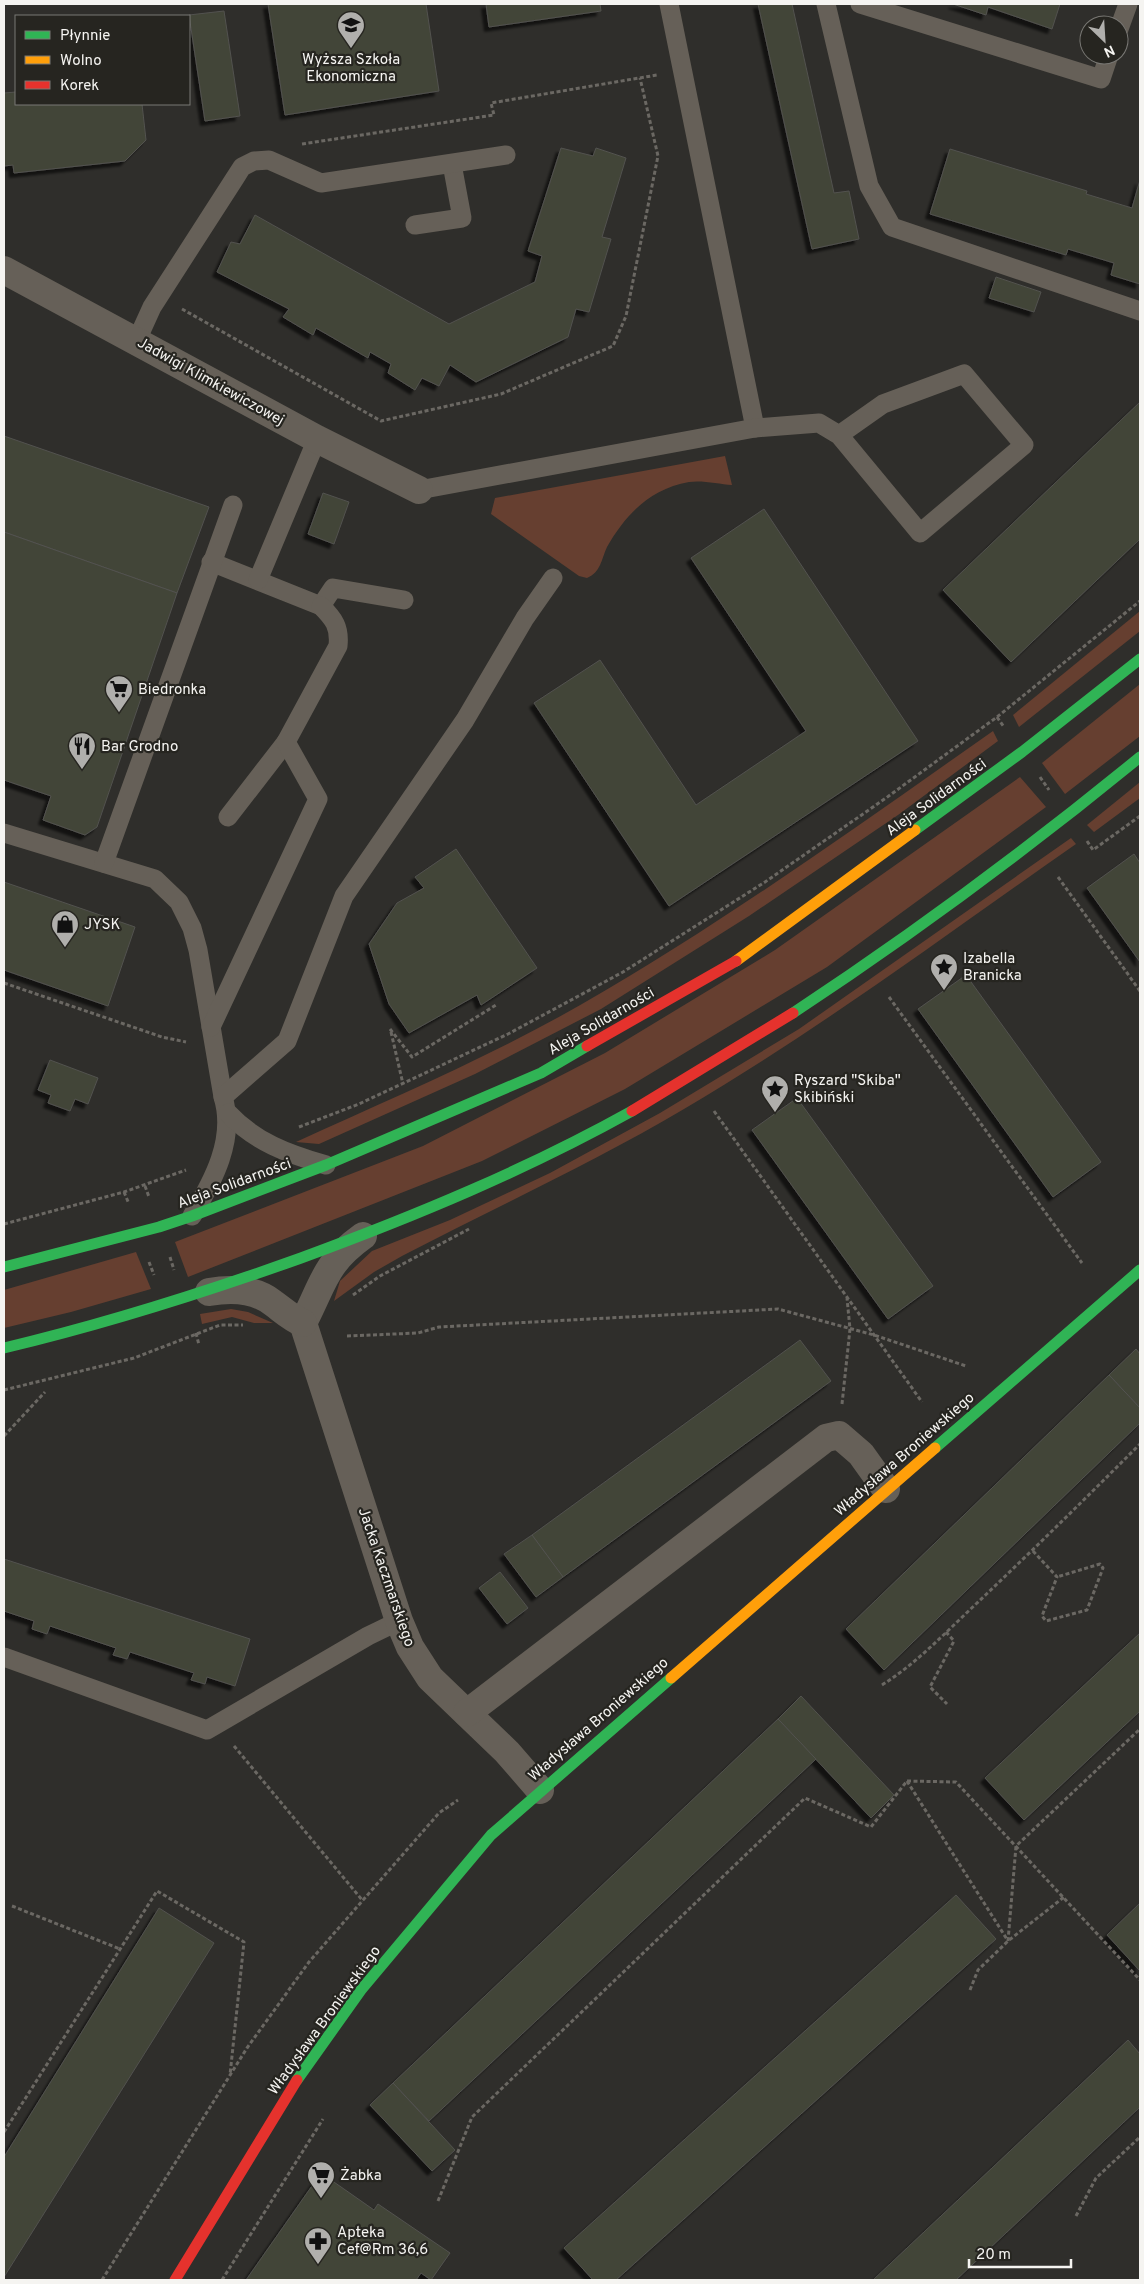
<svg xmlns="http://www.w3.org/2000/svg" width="1144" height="2284" viewBox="0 0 1144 2284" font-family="Overpass,sans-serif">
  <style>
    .green { fill: #663f30 }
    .building { fill: #424437; stroke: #52524f; filter: url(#shadow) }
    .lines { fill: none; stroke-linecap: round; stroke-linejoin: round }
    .path { stroke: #6b6863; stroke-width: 3; stroke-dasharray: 4 2.5; stroke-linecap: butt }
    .lane { stroke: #666058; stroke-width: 19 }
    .street { stroke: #666058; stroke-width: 28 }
    .fast { stroke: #30b455; stroke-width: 11 }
    .slow { stroke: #ff9f0a; stroke-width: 11 }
    .jam { stroke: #e5322d; stroke-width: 11 }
    .labels { text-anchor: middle; stroke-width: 4.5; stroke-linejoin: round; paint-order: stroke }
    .poi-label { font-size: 15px; fill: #f5f4f1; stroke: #262520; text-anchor: start }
    .street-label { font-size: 15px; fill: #f5f4f1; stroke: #262520 }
  </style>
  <defs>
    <filter id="shadow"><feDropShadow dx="-4.5" dy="4.5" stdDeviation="1" flood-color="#0009"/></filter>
  </defs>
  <rect width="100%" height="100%" fill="#2f2e2b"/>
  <g class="green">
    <path d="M725,456L732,485C719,484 702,480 689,482C650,489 626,514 607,547C601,560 601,572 587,578L579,576L491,514L495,498Z"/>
    <polygon points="1140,611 1140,631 1019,727 1013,715"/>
    <polygon points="1140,684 1140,736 1065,794 1042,763"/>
    <path d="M993,731L998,741L898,815L749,916L601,1009L475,1074L319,1144L296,1142C392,1098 490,1057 582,1004C725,922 859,825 993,731Z"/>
    <polygon points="1020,777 1046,807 827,967 625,1089 482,1161 188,1277 175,1242 423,1146 605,1053 775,950"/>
    <polygon points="1140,782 1140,798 1094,832 1087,825"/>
    <path d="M1071,838L1076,844C947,934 820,1029 684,1109C593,1163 496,1207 402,1256L374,1272L334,1301L340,1281L372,1251L450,1220L550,1173L660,1113L799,1029Z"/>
    <polygon points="136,1252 151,1289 71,1312 4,1328 4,1290"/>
    <polygon points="231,1309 248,1312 273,1323 254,1323 232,1317 202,1324 200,1314"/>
  </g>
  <g class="building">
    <polygon points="268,4 426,4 439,91 285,115"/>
    <polygon points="486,4 600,4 601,11 489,27"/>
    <polygon points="758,4 792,4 834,193 849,191 859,239 812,249"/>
    <polygon points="953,4 1060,4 1052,29 988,7 986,15"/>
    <polygon points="224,11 240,116 205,121 189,15"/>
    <polygon points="16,92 16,104 142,104 146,140 125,161 14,173 13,165 4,166 4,93"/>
    <polygon points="561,148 593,156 596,148 626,158 602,237 611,239 589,312 576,309 568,337 476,382 450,365 439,386 422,378 415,390 388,373 391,364 370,352 368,358 316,328 313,335 283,317 289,309 217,272 231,242 240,244 255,215 449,324 535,282 542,256 528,251"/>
    <polygon points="950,149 1087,191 1086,194 1132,208 1140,180 1140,284 1111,275 1114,263 1068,249 1066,255 930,214"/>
    <polygon points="996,277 1041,292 1034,312 989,298"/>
    <polygon points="1140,402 1140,539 1011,662 943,590"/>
    <polygon points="4,436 209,507 177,593 4,532"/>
    <polygon points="323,493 349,502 334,544 308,534"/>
    <polygon points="764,509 918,741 669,906 534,703 600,660 696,805 806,731 691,558"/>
    <polygon points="4,532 177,593 97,827 85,835 43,820 51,796 4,780"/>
    <polygon points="456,849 537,968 481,1005 477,995 409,1033 389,1004 369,944 397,903 424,888 415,877"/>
    <polygon points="1134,854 1140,863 1140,962 1087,888"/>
    <polygon points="4,882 135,927 108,1006 4,970"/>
    <polygon points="966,975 1101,1162 1053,1197 918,1009"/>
    <polygon points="50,1060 98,1078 88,1104 75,1099 70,1111 48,1103 51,1095 38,1090"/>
    <polygon points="797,1098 933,1286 888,1319 752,1130"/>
    <polygon points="800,1340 831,1381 563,1577 532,1535"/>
    <polygon points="1136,1349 1140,1354 1140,1408 1109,1375"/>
    <polygon points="1109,1375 1140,1408 1140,1423 884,1670 846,1629"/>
    <polygon points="532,1535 563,1577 536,1597 504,1554"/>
    <polygon points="4,1559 250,1639 235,1686 207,1677 205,1684 191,1680 194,1673 130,1652 127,1659 113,1655 116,1648 50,1626 47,1634 32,1629 34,1621 4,1611"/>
    <polygon points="500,1572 528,1608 507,1624 479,1588"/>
    <polygon points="1140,1633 1140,1711 1024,1820 985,1778"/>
    <polygon points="801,1696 894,1795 871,1818 778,1719"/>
    <polygon points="778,1719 816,1759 429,2121 393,2083"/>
    <polygon points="956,1895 996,1939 616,2280 593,2280 564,2248"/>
    <polygon points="1140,1903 1140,1971 1107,1935"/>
    <polygon points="159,1908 214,1943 4,2277 4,2157"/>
    <polygon points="1128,2040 1140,2054 1140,2107 956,2280 873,2280"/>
    <polygon points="393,2083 455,2150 432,2171 370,2105"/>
    <polygon points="321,2173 374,2210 378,2204 450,2253 431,2280 421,2273 416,2280 246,2280"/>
  </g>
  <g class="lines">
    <g class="path">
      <polyline points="302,144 494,115 491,103 657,75"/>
      <polyline points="182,309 381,421 501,394 613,346 626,316 658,156 640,78"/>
      <polyline points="997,717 1004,727"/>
      <polyline points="1040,777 1049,790"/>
      <polyline points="1087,841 1093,850 1140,816"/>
      <polyline points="1058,877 1140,991"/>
      <polyline points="4,983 162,1037 186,1042"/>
      <polyline points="889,997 1082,1263"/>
      <polyline points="390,1029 412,1057 496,1005"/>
      <polyline points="391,1032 403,1084"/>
      <polyline points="714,1111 922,1402"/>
      <polyline points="299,1127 359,1104 508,1034 623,972 765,882 886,798 997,717 1140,601"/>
      <polyline points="145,1186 149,1197"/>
      <polyline points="124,1192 129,1204"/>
      <polyline points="4,1224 124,1192 186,1170"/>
      <polyline points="170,1257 174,1270"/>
      <polyline points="149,1262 154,1275"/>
      <polyline points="353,1295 380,1276 469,1229"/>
      <polyline points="196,1333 199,1345"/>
      <polyline points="347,1336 418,1333 439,1327 778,1309 874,1335 966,1366"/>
      <polyline points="4,1390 134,1358 220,1325 243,1325"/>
      <polyline points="842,1404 850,1329 847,1298"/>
      <polyline points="4,1436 45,1392"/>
      <polyline points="1033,1551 1057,1577 1042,1616 1046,1621 1087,1610 1103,1568 1100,1564 1057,1577"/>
      <polyline points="946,1632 954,1641 930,1687 947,1704"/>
      <path d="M882,1685C917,1663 946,1632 977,1603C1032,1551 1086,1498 1140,1444"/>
      <polyline points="234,1746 363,1901"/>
      <polyline points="907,1781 956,1782 1140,1980"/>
      <polyline points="907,1781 1008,1941"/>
      <polyline points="12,1906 120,1949"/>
      <polyline points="1008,1941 1016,1846 1140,1729"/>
      <polyline points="970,1990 978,1970 1008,1941 1064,1897"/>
      <polyline points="4,2132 157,1891 244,1942 230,2075"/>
      <polyline points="438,2201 472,2117 805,1798 871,1827 907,1781"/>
      <polyline points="1076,2216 1096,2178 1140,2137"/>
      <polyline points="102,2280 247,2048 309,1962 439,1813 458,1800"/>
      <polyline points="222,2280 323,2119"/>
    </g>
    <g class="lane">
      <polyline points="669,4 755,428"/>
      <polyline points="826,4 869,186 892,227 1140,311"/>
      <polyline points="860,4 1101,79 1109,55"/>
      <polyline points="1119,29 1128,4"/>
      <polyline points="415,225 462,218 452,164"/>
      <polyline points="137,340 152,307 235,178 242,167 254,161 269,160 321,183 506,155"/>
      <polyline points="419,490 755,428 819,423 839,435 920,533 1024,445 964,374 883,404 839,435"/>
      <polyline points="211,562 321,606 333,588 404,600"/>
      <polyline points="258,580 317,439"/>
      <polyline points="228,817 286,742"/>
      <path d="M4,833L155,879L179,902L192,928L198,950L223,1097C236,1139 213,1181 192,1216"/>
      <polyline points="104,863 233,505"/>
      <path d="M211,1027L318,799L286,742L338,646C340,627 334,619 321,606"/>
      <polyline points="223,1097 287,1041 344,896 465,720 525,618 553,578"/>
      <path d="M228,1113C255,1142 288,1154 326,1165"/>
      <polyline points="4,1657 207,1730 368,1636 399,1621"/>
    </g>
    <g class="street">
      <polyline points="4,270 317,439 419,490"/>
      <path d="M363,1236C324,1264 324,1283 303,1323L399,1621L410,1647L430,1678L507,1752L540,1790"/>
      <path d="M209,1292C231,1288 255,1289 273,1303C284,1311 291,1318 303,1323"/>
      <polyline points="467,1713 826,1438 839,1435 861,1454 886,1489"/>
    </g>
    <g class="fast">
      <polyline points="915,830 1022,752 1140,659"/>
      <path d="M793,1013C913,934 1029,848 1140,757"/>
      <polyline points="4,1267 159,1227 192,1216 326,1165 541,1073 587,1046"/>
      <path d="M4,1348C105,1324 203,1293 301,1258C415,1216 526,1170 632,1111"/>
      <polyline points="935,1448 1140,1270"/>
      <polyline points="297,2080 361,1990 491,1835 671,1678"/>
    </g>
    <g class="slow">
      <polyline points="736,961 915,830"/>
      <polyline points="671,1678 935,1448"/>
    </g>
    <g class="jam">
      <polyline points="587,1046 736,961"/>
      <polyline points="632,1111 793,1013"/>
      <polyline points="175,2280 297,2080"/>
    </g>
  </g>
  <defs>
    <g id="university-pin" transform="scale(1.4375)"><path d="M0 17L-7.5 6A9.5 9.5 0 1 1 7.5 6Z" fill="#b0afac" stroke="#262520"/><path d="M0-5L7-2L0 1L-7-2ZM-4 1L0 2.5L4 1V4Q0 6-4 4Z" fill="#111"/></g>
    <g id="supermarket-pin" transform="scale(1.4375)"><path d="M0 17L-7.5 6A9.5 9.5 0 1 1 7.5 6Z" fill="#b0afac" stroke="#262520"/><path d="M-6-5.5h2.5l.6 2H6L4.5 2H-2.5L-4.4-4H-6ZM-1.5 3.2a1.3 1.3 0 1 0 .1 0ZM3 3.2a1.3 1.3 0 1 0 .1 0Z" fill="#111"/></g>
    <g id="restaurant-pin" transform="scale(1.4375)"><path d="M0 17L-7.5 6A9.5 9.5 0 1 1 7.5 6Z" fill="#b0afac" stroke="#262520"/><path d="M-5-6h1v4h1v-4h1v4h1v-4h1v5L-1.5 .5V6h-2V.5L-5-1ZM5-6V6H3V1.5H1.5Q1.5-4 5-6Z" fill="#111"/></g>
    <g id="shop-pin" transform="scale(1.4375)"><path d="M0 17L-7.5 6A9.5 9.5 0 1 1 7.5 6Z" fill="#b0afac" stroke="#262520"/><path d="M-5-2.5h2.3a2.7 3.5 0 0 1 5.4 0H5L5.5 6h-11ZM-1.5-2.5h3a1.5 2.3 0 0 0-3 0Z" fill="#111"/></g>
    <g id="sight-pin" transform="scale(1.4375)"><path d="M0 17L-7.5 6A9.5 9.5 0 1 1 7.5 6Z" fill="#b0afac" stroke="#262520"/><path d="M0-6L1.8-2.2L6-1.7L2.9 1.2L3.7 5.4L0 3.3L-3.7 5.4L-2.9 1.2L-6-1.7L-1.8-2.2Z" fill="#111"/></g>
    <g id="pharmacy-pin" transform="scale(1.4375)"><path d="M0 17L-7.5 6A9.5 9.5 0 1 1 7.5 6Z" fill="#b0afac" stroke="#262520"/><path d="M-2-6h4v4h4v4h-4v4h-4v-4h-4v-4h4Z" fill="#111"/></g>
  </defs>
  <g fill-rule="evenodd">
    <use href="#university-pin" x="351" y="25"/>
    <use href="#supermarket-pin" x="119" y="689"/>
    <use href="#restaurant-pin" x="82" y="746"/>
    <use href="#shop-pin" x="65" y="924"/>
    <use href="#sight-pin" x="944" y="967"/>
    <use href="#sight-pin" x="775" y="1089"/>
    <use href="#supermarket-pin" x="321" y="2175"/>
    <use href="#pharmacy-pin" x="318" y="2241"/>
  </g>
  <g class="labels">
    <g class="poi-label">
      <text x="351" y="64" text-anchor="middle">Wyższa Szkoła<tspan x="351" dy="17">Ekonomiczna</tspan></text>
      <text x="138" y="694">Biedronka</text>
      <text x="101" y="751">Bar Grodno</text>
      <text x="84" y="929">JYSK</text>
      <text x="963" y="963">Izabella<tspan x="963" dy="17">Branicka</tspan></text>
      <text x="794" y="1085">Ryszard "Skiba"<tspan x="794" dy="17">Skibiński</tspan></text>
      <text x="340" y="2180">Żabka</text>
      <text x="337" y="2237">Apteka<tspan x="337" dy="17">Cef@Rm 36,6</tspan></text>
    </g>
    <g class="street-label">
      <text transform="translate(211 381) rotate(29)" y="5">Jadwigi Klimkiewiczowej</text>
      <text transform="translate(936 797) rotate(-36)" y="5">Aleja Solidarności</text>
      <text transform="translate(601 1021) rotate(-30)" y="5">Aleja Solidarności</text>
      <text transform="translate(234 1183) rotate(-20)" y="5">Aleja Solidarności</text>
      <text transform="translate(904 1454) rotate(-41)" y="5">Władysława Broniewskiego</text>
      <text transform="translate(387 1577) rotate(71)" y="5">Jacka Kaczmarskiego</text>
      <text transform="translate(598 1719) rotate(-41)" y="5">Władysława Broniewskiego</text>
      <text transform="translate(324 2020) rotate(-54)" y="5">Władysława Broniewskiego</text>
    </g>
  </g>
  <rect width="1144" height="2284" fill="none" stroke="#f5f4f1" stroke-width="10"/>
  <rect x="15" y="15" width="175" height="90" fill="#262520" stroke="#797874"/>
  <rect x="25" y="31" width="25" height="8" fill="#30b455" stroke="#797874"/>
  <text x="60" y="40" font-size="15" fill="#f5f4f1">Płynnie</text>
  <rect x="25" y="56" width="25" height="8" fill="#ff9f0a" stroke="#797874"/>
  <text x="60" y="65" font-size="15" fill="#f5f4f1">Wolno</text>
  <rect x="25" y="81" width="25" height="8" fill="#e5322d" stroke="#797874"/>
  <text x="60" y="90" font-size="15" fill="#f5f4f1">Korek</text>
  <g transform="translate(1104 40) rotate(155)"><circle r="24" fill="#262520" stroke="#797874"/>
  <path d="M0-4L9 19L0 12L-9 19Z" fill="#b0afac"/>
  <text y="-8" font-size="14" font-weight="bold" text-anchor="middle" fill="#f5f4f1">N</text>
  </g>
  <path d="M969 2259v8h102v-8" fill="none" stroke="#f5f4f1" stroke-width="2.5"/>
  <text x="976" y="2259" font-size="15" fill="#f5f4f1" stroke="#262520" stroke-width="4" paint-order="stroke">20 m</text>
</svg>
